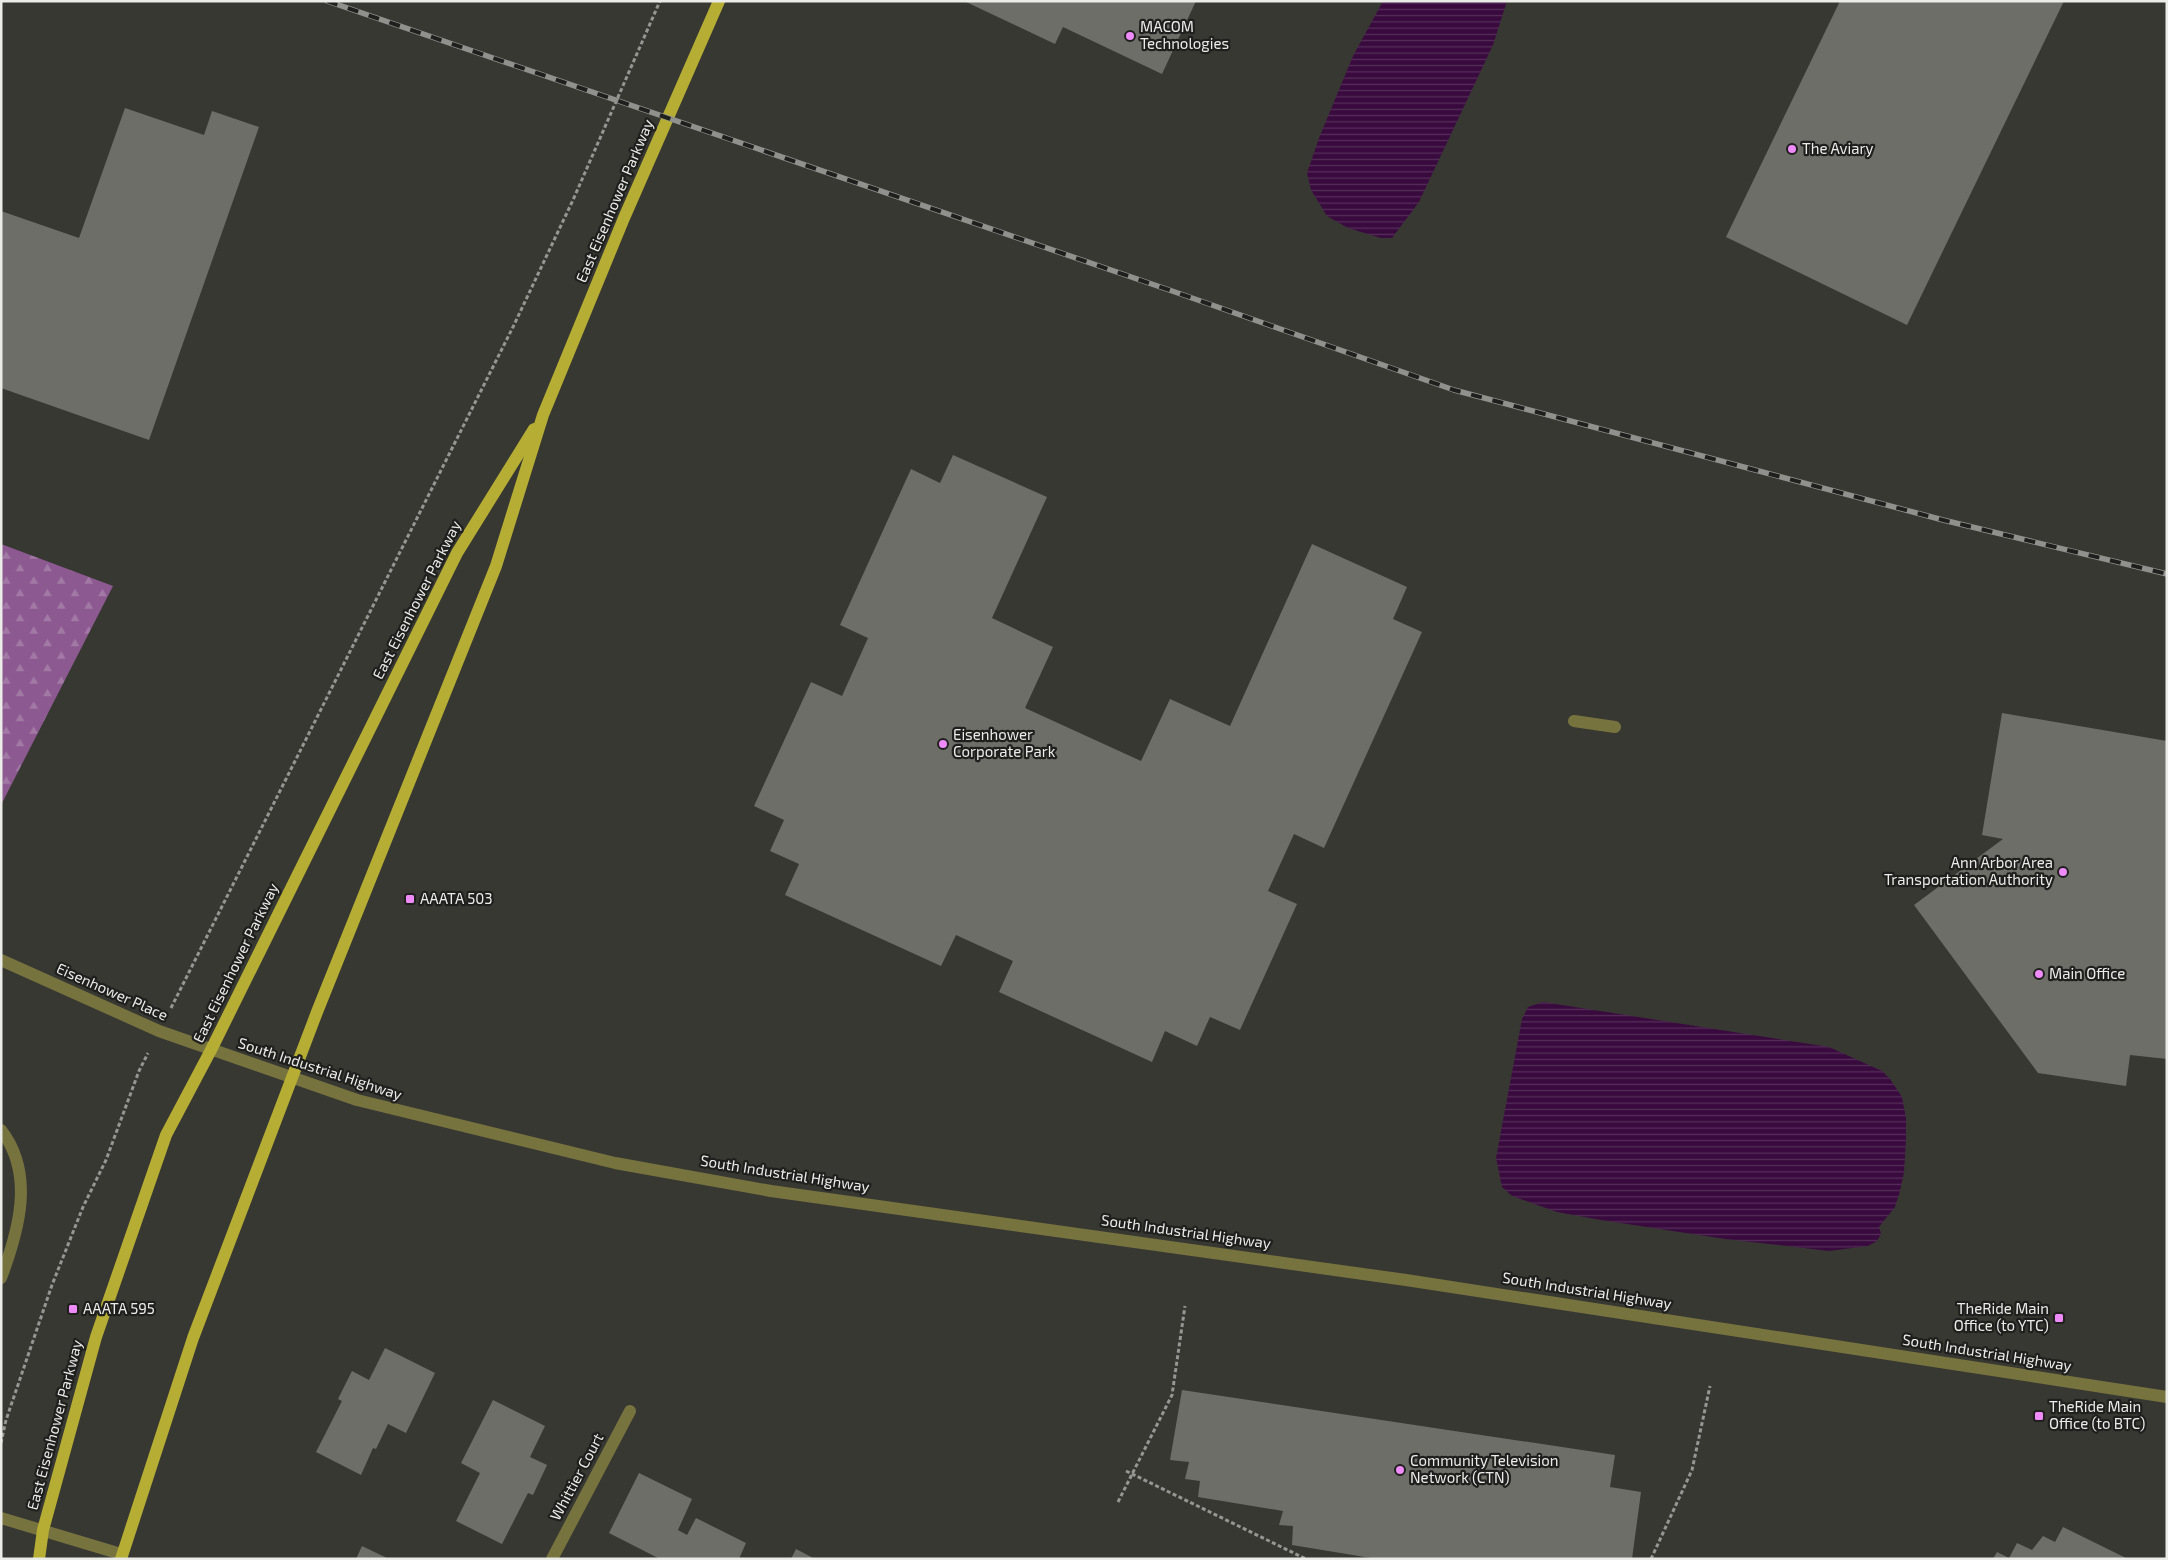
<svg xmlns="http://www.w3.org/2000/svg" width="2168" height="1560" viewBox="0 0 2168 1560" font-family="'Exo 2',sans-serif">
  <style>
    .forest { fill: url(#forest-firs) }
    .water { fill: url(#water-rules) }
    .building { fill: #6e6e69 }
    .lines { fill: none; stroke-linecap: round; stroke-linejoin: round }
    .path { stroke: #969692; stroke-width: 3; stroke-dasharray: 4 2.5; stroke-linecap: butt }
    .minor { stroke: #77733f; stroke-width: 12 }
    .major { stroke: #b6ad34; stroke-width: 12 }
    .rail-casing { stroke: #90908c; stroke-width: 5.5 }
    .rail { stroke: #1f1f1d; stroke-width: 4; stroke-dasharray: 11; stroke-linecap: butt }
    .poi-dot { fill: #ee8bf8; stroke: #1f1f1d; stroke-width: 2 }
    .labels { text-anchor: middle; stroke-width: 4.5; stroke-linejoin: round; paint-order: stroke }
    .poi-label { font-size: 15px; fill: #ebebe8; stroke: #1f1f1d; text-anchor: start }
    .street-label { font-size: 15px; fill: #ebebe8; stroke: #1f1f1d }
  </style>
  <defs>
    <pattern id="forest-firs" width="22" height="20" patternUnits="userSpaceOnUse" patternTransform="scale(1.25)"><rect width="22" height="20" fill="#8c5990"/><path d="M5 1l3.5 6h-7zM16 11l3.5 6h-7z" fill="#a279a5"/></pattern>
    <pattern id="water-rules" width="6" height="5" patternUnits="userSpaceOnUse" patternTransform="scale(1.25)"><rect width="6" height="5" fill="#390a3e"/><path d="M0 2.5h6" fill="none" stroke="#562e5a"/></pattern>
  </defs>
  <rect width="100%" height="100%" fill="#383833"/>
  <polygon class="forest" points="1,544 113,586 1,805"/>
  <g class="water">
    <polygon points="1383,1 1507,1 1493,45 1419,202 1392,238 1381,238 1348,228 1327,216 1311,190 1307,173 1319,138 1353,56"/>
    <polygon points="1543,1002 1829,1047 1882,1071 1890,1079 1902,1097 1906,1118 1906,1140 1904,1172 1900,1191 1895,1207 1879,1227 1881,1234 1877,1241 1868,1246 1829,1251 1725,1239 1601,1220 1557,1212 1512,1196 1502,1187 1496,1158 1522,1019 1528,1007"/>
  </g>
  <g class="building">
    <polygon points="964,1 1196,1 1162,74 1063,27 1055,44"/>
    <polygon points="1840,1 2064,1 1907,325 1726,237"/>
    <polygon points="125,108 204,135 212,111 259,127 149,440 1,388 1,211 79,238"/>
    <polygon points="953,455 1047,497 992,618 1053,647 1025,708 1141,761 1170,699 1230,726 1312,544 1407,587 1393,619 1422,632 1324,848 1294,834 1268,891 1297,904 1240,1030 1210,1017 1197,1046 1165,1031 1152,1062 999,992 1013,961 956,935 941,966 785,895 799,864 770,851 784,820 754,806 811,682 842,696 868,638 840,625 911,469 940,483"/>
    <polygon points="2002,713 2167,741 2167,1059 2130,1055 2126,1086 2038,1073 1914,905 2003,839 1982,835"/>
    <polygon points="385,1348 435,1373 406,1433 388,1424 376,1449 373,1448 361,1475 316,1452 342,1401 338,1399 352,1371 369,1380"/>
    <polygon points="1182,1390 1615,1455 1610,1487 1641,1492 1632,1559 1377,1559 1292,1545 1293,1526 1279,1525 1283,1511 1198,1497 1200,1481 1185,1479 1189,1462 1170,1460"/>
    <polygon points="493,1400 545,1426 530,1457 547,1465 533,1495 528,1493 502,1544 456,1521 480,1473 461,1463"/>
    <polygon points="639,1473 692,1499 678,1530 687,1535 696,1518 746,1543 739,1559 660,1559 609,1533"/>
    <polygon points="2063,1527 2128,1559 1993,1559 1997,1552 2009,1558 2017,1543 2032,1550 2043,1536 2055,1542"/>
    <polygon points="362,1546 389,1559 356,1559"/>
    <polygon points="796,1549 815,1559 791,1559"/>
  </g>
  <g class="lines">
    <g class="path">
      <polyline points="171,1008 513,327 573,200 660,1"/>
      <polyline points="1,1443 6,1420 52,1285 83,1207 106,1160 139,1071 148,1053"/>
      <polyline points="1126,1471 1306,1559"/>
      <polyline points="1118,1502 1172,1395 1185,1306"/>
      <polyline points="1651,1559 1692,1470 1710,1386"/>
    </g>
    <g class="minor">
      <polyline points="1574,721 1615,727"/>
      <polyline points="1,960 159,1031 357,1100 615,1163 771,1191 1406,1280 2167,1397"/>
      <path d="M1,1130C35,1174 19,1230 1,1278"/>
      <polyline points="1,1518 121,1554"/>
      <polyline points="552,1559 630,1411"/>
    </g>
    <g class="major">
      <polyline points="39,1559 43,1530 96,1337 166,1135 211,1050 457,553 534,429"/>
      <polyline points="121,1559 193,1338 317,1012 496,566 543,415 624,218 719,1"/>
    </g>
    <g class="rail-casing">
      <polyline id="rail" points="327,1 1175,292 1454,390 1943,520 2167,574"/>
    </g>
    <use href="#rail" class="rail"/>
  </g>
  <g class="poi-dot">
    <circle cx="1130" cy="36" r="5"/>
    <circle cx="1792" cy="149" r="5"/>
    <circle cx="943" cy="744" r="5"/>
    <circle cx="2063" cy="872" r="5"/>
    <rect x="405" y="894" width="10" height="10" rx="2.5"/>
    <circle cx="2039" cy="974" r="5"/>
    <rect x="68" y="1304" width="10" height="10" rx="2.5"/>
    <rect x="2054" y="1313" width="10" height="10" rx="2.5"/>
    <rect x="2034" y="1411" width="10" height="10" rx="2.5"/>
    <circle cx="1400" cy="1470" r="5"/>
  </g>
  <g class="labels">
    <g class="poi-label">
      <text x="1140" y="32">MACOM<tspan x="1140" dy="17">Technologies</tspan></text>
      <text x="1802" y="154">The Aviary</text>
      <text x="953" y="740">Eisenhower<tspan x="953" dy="17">Corporate Park</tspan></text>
      <text x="2053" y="868" text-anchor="end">Ann Arbor Area<tspan x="2053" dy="17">Transportation Authority</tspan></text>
      <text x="420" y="904">AAATA 503</text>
      <text x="2049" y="979">Main Office</text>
      <text x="83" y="1314">AAATA 595</text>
      <text x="2049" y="1314" text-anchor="end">TheRide Main<tspan x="2049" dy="17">Office (to YTC)</tspan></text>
      <text x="2049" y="1412">TheRide Main<tspan x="2049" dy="17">Office (to BTC)</tspan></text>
      <text x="1410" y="1466">Community Television<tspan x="1410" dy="17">Network (CTN)</tspan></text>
    </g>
    <g class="street-label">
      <text transform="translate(615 201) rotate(-67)" y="5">East Eisenhower Parkway</text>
      <text transform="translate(417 600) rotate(-63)" y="5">East Eisenhower Parkway</text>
      <text transform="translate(236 963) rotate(-64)" y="5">East Eisenhower Parkway</text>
      <text transform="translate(112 992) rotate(24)" y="5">Eisenhower Place</text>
      <text transform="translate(320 1069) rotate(18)" y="5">South Industrial Highway</text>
      <text transform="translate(785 1174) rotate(9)" y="5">South Industrial Highway</text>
      <text transform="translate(1186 1232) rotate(8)" y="5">South Industrial Highway</text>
      <text transform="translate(1587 1291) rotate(9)" y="5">South Industrial Highway</text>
      <text transform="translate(1987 1353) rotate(9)" y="5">South Industrial Highway</text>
      <text transform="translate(55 1425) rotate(-75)" y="5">East Eisenhower Parkway</text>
      <text transform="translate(577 1477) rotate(-62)" y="5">Whittier Court</text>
    </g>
  </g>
  <rect width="2168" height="1560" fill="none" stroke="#ebebe8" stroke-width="5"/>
</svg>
